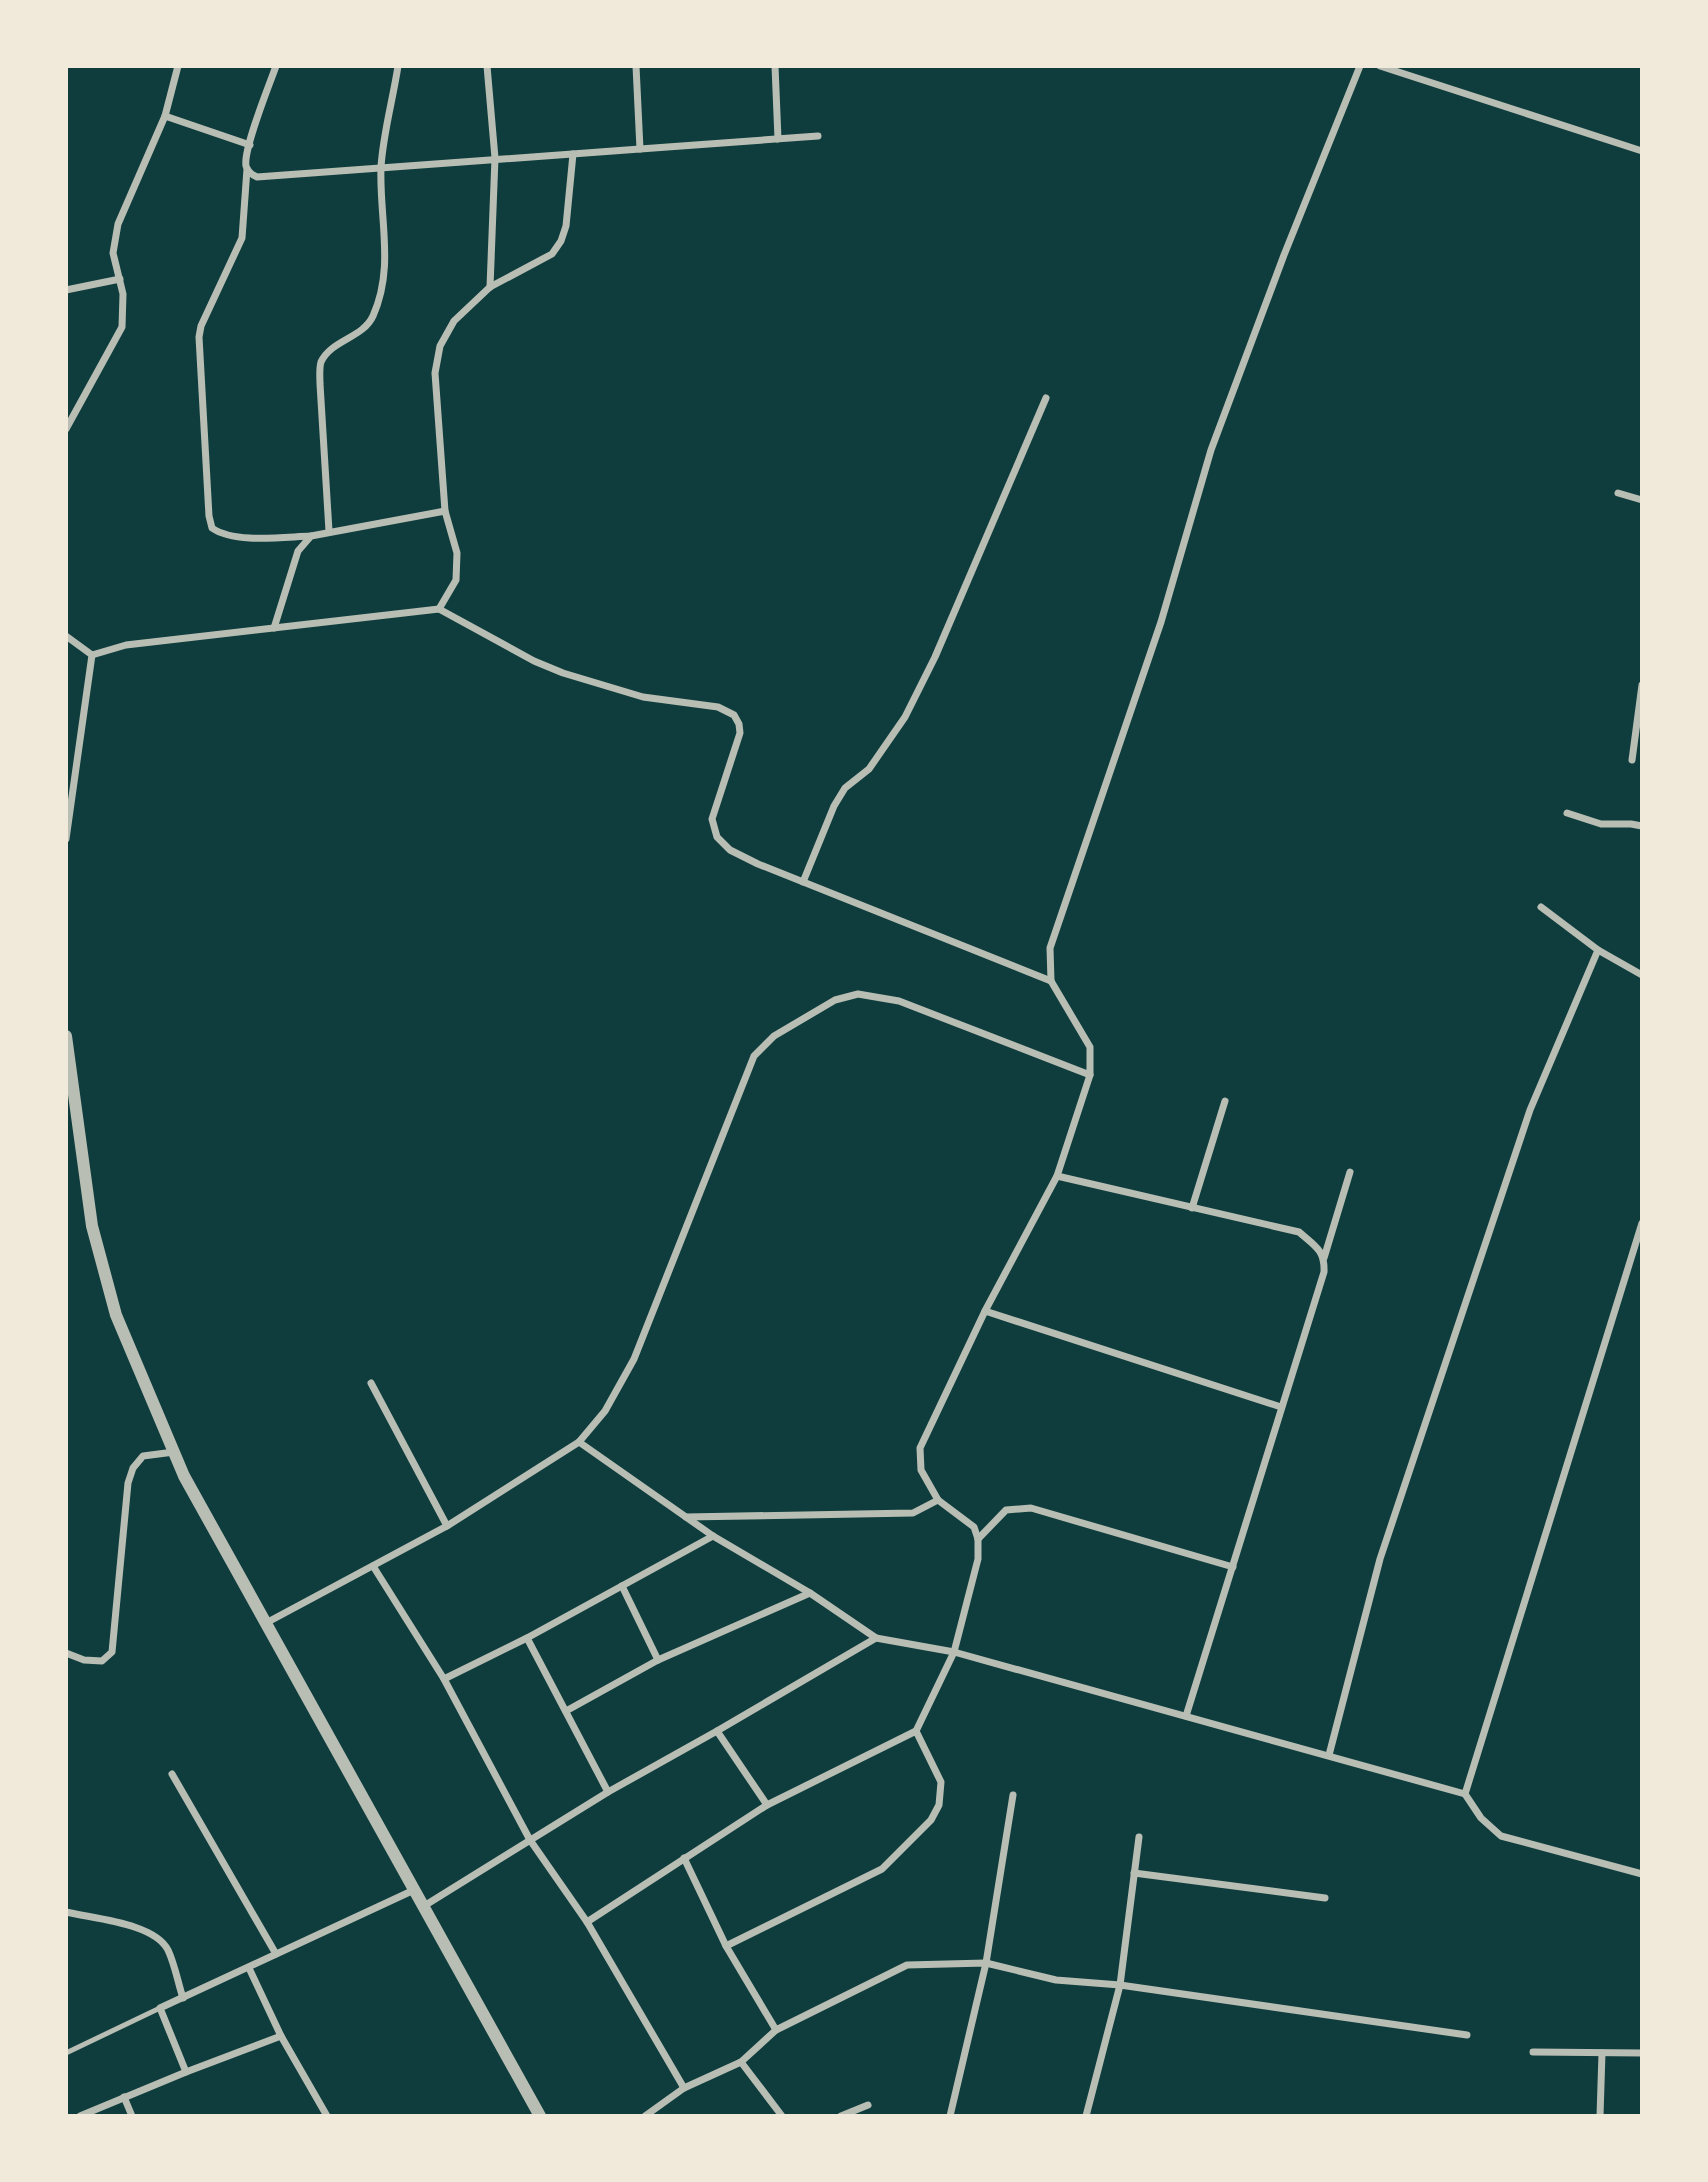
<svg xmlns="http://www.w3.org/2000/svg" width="1708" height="2182" viewBox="0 0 1708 2182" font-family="Overpass,sans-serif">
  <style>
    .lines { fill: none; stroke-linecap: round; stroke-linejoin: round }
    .service { stroke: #b8beb3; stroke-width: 5 }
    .minor { stroke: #b8beb3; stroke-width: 7 }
    .tertiary { stroke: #b8beb3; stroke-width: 12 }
  </style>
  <rect width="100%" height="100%" fill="#0f3d3e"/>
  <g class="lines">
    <polyline class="service" points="66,2053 160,2008"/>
    <g class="minor">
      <path d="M276,66C269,86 243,149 246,166C248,172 252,175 257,177L640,149"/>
      <polyline points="487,66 495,158 490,287"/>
      <polyline points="636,66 640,149 818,136"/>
      <polyline points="775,66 778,139"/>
      <polyline points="1380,66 1642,151"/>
      <polyline points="165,116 178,66"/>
      <path d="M247,169L242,238L201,326L199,337L209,516L212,528C235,544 283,537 311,536"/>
      <polyline points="66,290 120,279"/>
      <polyline points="66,429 122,327 123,294 113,253 118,224 165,116 250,145"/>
      <polyline points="1618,493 1642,500"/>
      <path d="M329,531L320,384C320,378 319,368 321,362C331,340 363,338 373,316C395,267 379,218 381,167C383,134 393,99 398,66"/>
      <polyline points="439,609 456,580 457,553 445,511 435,373 440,346 454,321 490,287 552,254 561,241 566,226 573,154"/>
      <polyline points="274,628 298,551 311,536 445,511"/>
      <polyline points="66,636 92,655 66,839"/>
      <polyline points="92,655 126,645 439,609 534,661 563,673 643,697 718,707 734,715 739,724 740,733 712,819 717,837 730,850 758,864 1051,981"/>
      <polyline points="1632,760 1642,685"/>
      <polyline points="1567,813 1601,824 1631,824 1642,826"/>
      <polyline points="803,882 834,806 845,788 869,769 905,717 935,657 1046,398"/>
      <polyline points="1541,907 1598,950 1642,975"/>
      <path d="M1057,1176L1299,1232C1315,1246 1325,1250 1324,1272L1186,1716"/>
      <polyline points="1192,1208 1225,1101"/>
      <polyline points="1324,1258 1350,1172"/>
      <polyline points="985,1311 1281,1407"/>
      <polyline points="371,1383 447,1526"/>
      <polyline points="686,1517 913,1513 938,1500"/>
      <polyline points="978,1539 1006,1510 1031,1508 1233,1567"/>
      <polyline points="373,1566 444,1679 530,1840 587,1922 684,2088"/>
      <polyline points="622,1586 658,1660"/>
      <polyline points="810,1593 876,1638 954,1652 1465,1794 1642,1223"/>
      <polyline points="266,1623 447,1526 579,1442 605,1411 634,1359 754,1056 774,1036 835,1000 858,994 899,1001 1090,1075 1090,1047 1051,981 1050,948 1161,622 1211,450 1284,255 1360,66"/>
      <polyline points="527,1638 608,1792"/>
      <polyline points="66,1653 84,1660 102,1661 112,1652 128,1483 133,1468 143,1456 174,1452"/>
      <polyline points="444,1679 527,1638 713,1536"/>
      <polyline points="566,1711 658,1660 810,1593 713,1536 579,1442"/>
      <polyline points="717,1731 876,1638"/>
      <polyline points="916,1731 954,1652 978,1559 978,1539 974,1527 938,1500 921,1470 920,1448 985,1311 1057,1176 1090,1075"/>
      <polyline points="1329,1755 1380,1559 1530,1110 1598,950"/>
      <polyline points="172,1774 276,1954"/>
      <polyline points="1465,1794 1481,1818 1501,1836 1642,1874"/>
      <polyline points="684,1858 726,1946 776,2030"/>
      <polyline points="1134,1873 1325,1898"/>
      <polyline points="424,1906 608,1792 717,1731 767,1805"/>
      <path d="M66,1912C95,1919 154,1923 168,1950C175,1965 178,1983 183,1998"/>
      <polyline points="587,1922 767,1805 916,1731 941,1782 939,1805 931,1820 882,1869 726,1946"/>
      <polyline points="249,1968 281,2036 327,2116"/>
      <polyline points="1533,2052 1642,2053"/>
      <polyline points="741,2062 782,2116"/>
      <polyline points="186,2072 281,2036"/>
      <polyline points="124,2097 132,2116"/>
      <polyline points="80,2116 186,2072 160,2008 414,1890"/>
      <polyline points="645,2116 684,2088 741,2062 776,2030 907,1965 986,1963 1056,1980 1120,1985 1467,2035"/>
      <polyline points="841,2116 868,2105"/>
      <polyline points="950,2116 986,1963 1013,1795"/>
      <polyline points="1086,2116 1120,1985 1139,1837"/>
      <polyline points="1600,2116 1602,2053"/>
    </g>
    <polyline class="tertiary" points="66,1036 92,1226 116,1315 184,1476 540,2116"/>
  </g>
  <rect width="1708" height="2182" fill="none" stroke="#f1e9da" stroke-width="136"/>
</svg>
